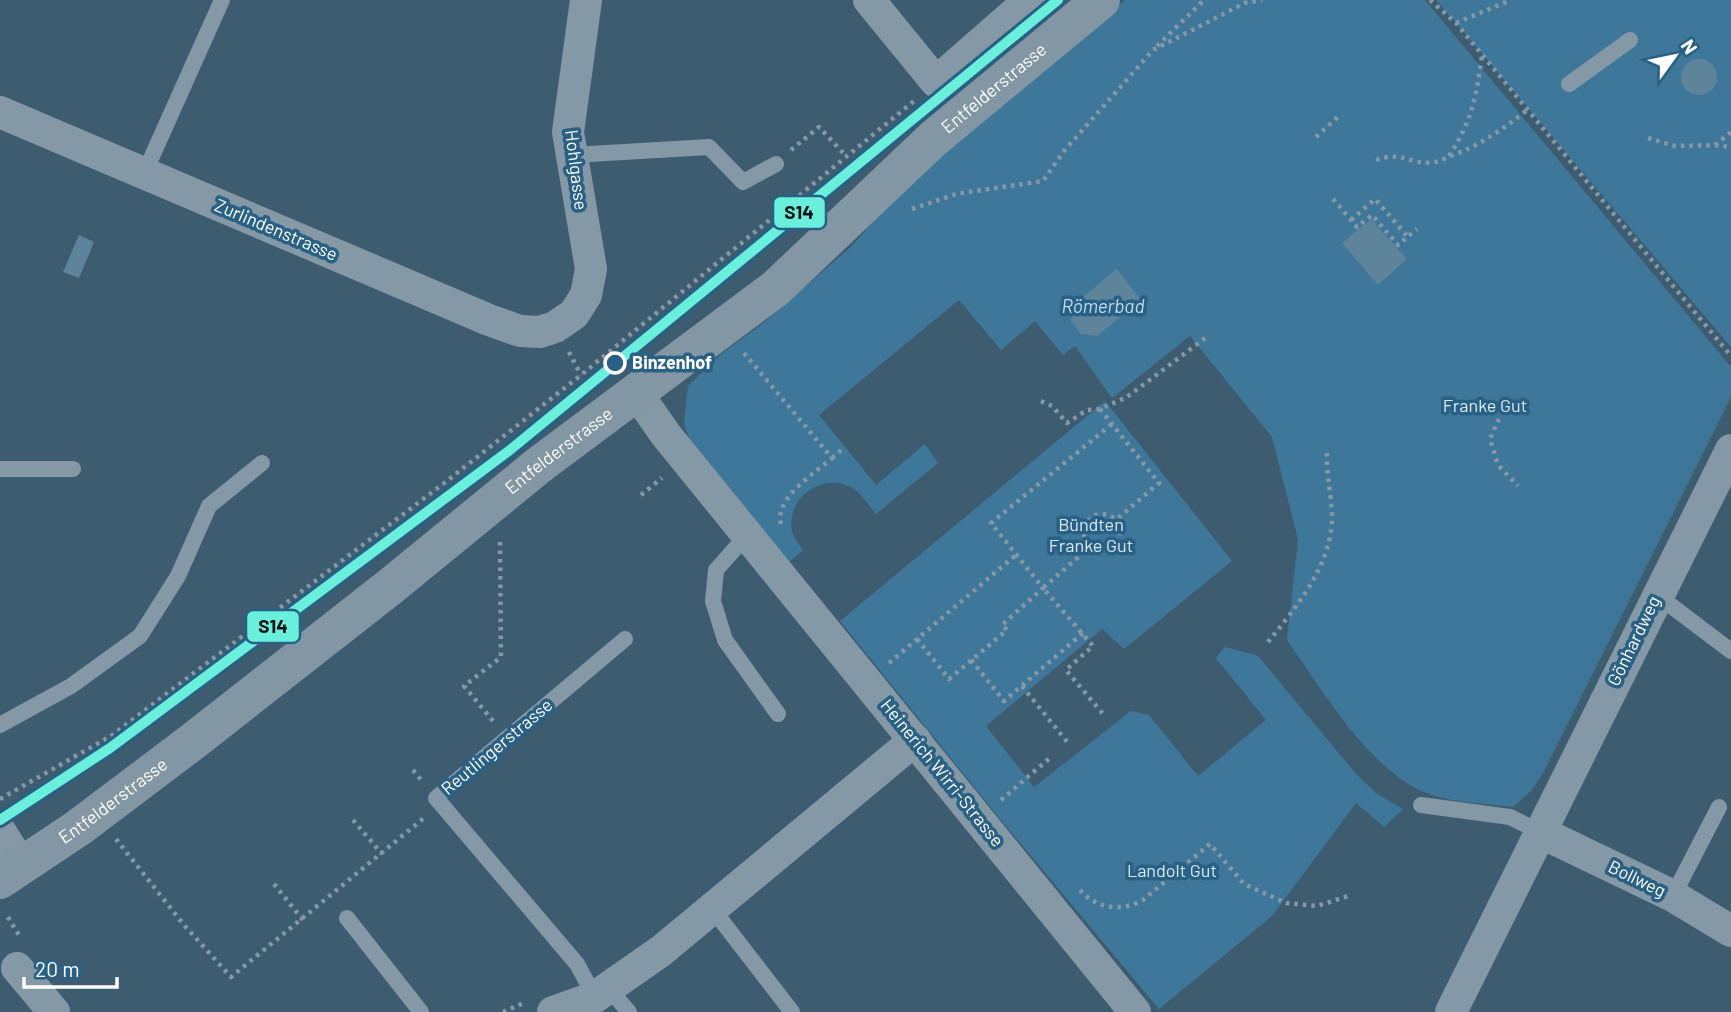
<svg xmlns="http://www.w3.org/2000/svg" width="1731" height="1012" viewBox="0 0 1731 1012" font-family="Barlow,sans-serif">
  <style>
    .green { fill: #3e779a }
    .water { fill: #5e849b }
    .lines { fill: none; stroke-linecap: round; stroke-linejoin: round }
    .path { stroke: #8498a6; stroke-width: 4.5; stroke-dasharray: 3.5 5; stroke-linecap: butt }
    .service { stroke: #8498a6; stroke-width: 16 }
    .minor { stroke: #8498a6; stroke-width: 32 }
    .primary { stroke: #8297a3; stroke-width: 38 }
    .rail-1-casing { stroke: #296085; stroke-width: 16 }
    .rail-1 { stroke: #6aefdd; stroke-width: 10 }
    .stop-dot { fill: #296085; stroke: #fff; stroke-width: 3.5 }
    .labels { text-anchor: middle; stroke-width: 7; stroke-linejoin: round; paint-order: stroke }
    .street-label { font-size: 18px; fill: #fff; stroke: #296085 }
    .stop-label { font-size: 18px; font-weight: bold; fill: #fff; stroke: #296085; text-anchor: start }
    .park-label { font-size: 18px; fill: #d7eaf6; stroke: #296085 }
    .water-label { font-size: 19px; font-style: italic; fill: #bfddee; stroke: #296085 }
    .line-badge { stroke: #296085; stroke-width: 2.5 }
    .pale-badge-label { font-size: 19px; text-anchor: middle; font-weight: bold; fill: #111 }
  </style>
  <rect width="100%" height="100%" fill="#3e5c70"/>
  <g class="green">
    <path d="M1125,0H1425L1731,367V397L1542,775L1530,792L1513,807C1489,804 1462,803 1438,797C1374,780 1324,692 1287,640L1298,539L1272,437L1190,336L1112,398L1075,346L1063,355L1035,321L1001,350L959,300L819,415L876,485L925,444L938,463L876,514C869,506 862,494 854,489C824,470 786,497 792,531C793,537 799,544 803,550L789,562L690,441L684,423L688,386L720,355L762,324L852,246L900,191L939,154Z"/>
    <polygon points="1436,0 1731,0 1731,347 1456,23"/>
    <polygon points="1105,401 1232,561 1124,649 1102,629 986,726 1034,787 1131,711 1149,715 1198,776 1266,720 1216,658 1225,647 1258,656 1356,774 1376,793 1403,809 1384,827 1356,803 1272,916 1159,1009 1000,819 840,621"/>
  </g>
  <g class="water">
    <circle cx="1699" cy="77" r="18"/>
    <polygon points="1371,219 1407,259 1378,285 1342,243"/>
    <polygon points="79,235 94,242 79,278 63,272"/>
    <polygon points="1117,269 1141,300 1097,336 1081,334 1071,321 1073,305"/>
  </g>
  <g class="lines">
    <g class="path">
      <polyline points="1430,0 1456,23 1731,356"/>
      <polyline points="1456,23 1511,0"/>
      <polyline points="1157,46 1204,0"/>
      <polyline points="1316,137 1339,116"/>
      <polyline points="1648,138 1675,146 1715,145 1731,132"/>
      <polyline points="1715,145 1731,147"/>
      <polyline points="791,150 819,127 846,156"/>
      <path d="M1449,156C1472,121 1476,97 1482,56"/>
      <path d="M1376,160C1401,151 1407,163 1430,163C1438,162 1444,159 1451,156C1480,145 1502,130 1526,111"/>
      <polyline points="1333,199 1357,227 1372,215 1398,245 1417,229"/>
      <polyline points="912,209 956,194 1043,181 1064,151 1153,50 1245,3 1262,0"/>
      <polyline points="1351,220 1375,199 1408,237"/>
      <polyline points="569,352 581,375"/>
      <path d="M744,353L832,458C815,473 774,498 781,524"/>
      <polyline points="1041,401 1052,406 1067,423 1087,410 1100,409 1127,397 1208,336"/>
      <polyline points="1100,409 1159,483 1116,520"/>
      <polyline points="1499,419 1490,439 1498,465 1518,486"/>
      <polyline points="832,458 845,447"/>
      <polyline points="641,495 662,478"/>
      <circle cx="1102" cy="532" r="18"/>
      <polyline points="1091,546 1043,588 1093,646 1066,670 1103,714"/>
      <polyline points="917,639 949,679 1007,630 1002,625 1043,588 991,523 1112,424"/>
      <path d="M1268,642C1297,606 1331,566 1332,518C1332,496 1326,475 1327,453"/>
      <polyline points="971,660 1004,701 1083,633"/>
      <polyline points="889,663 1017,554"/>
      <polyline points="1022,686 1068,743"/>
      <polyline points="493,721 464,686 501,657 500,542"/>
      <polyline points="413,770 421,780"/>
      <polyline points="0,799 111,736 443,484 581,375 914,101"/>
      <polyline points="1001,800 1051,757"/>
      <polyline points="353,820 382,854"/>
      <polyline points="116,839 184,925 231,977 424,818"/>
      <polyline points="274,884 303,920"/>
      <path d="M1080,890C1097,909 1121,912 1143,900L1210,844L1244,884L1286,903L1317,906L1348,896"/>
      <polyline points="8,917 20,937"/>
      <polyline points="503,1012 526,1002"/>
    </g>
    <g class="service">
      <polyline points="1569,84 1630,40"/>
      <polyline points="572,155 709,147 743,182 776,164"/>
      <polyline points="145,172 222,0"/>
      <polyline points="0,469 73,469"/>
      <polyline points="748,534 716,570 713,601 725,640 778,714"/>
      <polyline points="1657,595 1731,651"/>
      <polyline points="0,725 71,686 140,636 178,576 209,506 262,463"/>
      <polyline points="1421,805 1510,817 1540,832"/>
      <polyline points="1673,896 1719,807"/>
      <polyline points="711,907 792,1012"/>
      <polyline points="347,918 421,1012"/>
      <polyline points="609,989 629,1012"/>
      <polyline points="595,997 577,964 436,798 625,639"/>
    </g>
    <g class="minor">
      <polyline points="869,0 936,82 1030,0"/>
      <polyline points="0,112 489,320 520,331 540,332 555,327 574,314 586,295 591,269 568,132 586,0"/>
      <polyline points="636,392 666,435 1135,1012"/>
      <polyline points="0,831 22,866"/>
      <polyline points="1540,832 1673,896 1731,931"/>
      <polyline points="17,968 54,1012"/>
      <polyline points="553,1012 595,997 661,951 915,740"/>
      <polyline points="1451,1012 1731,450"/>
    </g>
    <path class="primary" id="s1" d="M0,880L78,828L192,742L391,586L539,465L776,288L933,139L1101,0"/>
    <g class="rail-1-casing">
      <polyline id="rail-1" points="0,820 110,748 510,450 1058,0"/>
    </g>
    <use href="#rail-1" class="rail-1"/>
  </g>
  <circle class="stop-dot" cx="615" cy="363" r="10"/>
  <g class="labels">
    <g class="street-label">
      <text dy="6" stroke="none"><textPath href="#s1" startOffset="1272">Entfelderstrasse</textPath></text>
      <text transform="translate(576 170) rotate(83)" y="6">Hohlgasse</text>
      <text transform="translate(276 230) rotate(23)" y="6">Zurlindenstrasse</text>
      <text dy="6" stroke="none"><textPath href="#s1" startOffset="705">Entfelderstrasse</textPath></text>
      <text transform="translate(1634 641) rotate(-64)" y="6">Gönhardweg</text>
      <text transform="translate(497 747) rotate(-40)" y="6">Reutlingerstrasse</text>
      <text transform="translate(942 773) rotate(51)" y="6">Heinerich Wirri-Strasse</text>
      <text dy="6" stroke="none"><textPath href="#s1" startOffset="138">Entfelderstrasse</textPath></text>
      <text transform="translate(1637 879) rotate(26)" y="6">Bollweg</text>
    </g>
    <g class="stop-label">
      <text x="632" y="369">Binzenhof</text>
    </g>
    <g class="park-label">
      <text x="1485" y="412">Franke Gut</text>
      <text x="1091" y="531">Bündten<tspan x="1091" dy="21">Franke Gut</tspan></text>
      <text x="1172" y="877">Landolt Gut</text>
    </g>
    <g class="water-label">
      <text x="1103" y="313">Römerbad</text>
    </g>
  </g>
  <g class="line-badge">
    <rect x="773" y="196" width="53" height="33" rx="7" fill="#6aefdd"/>
    <rect x="246" y="610" width="54" height="33" rx="7" fill="#6aefdd"/>
  </g>
  <g class="pale-badge-label">
    <text x="799" y="219">S14</text>
    <text x="273" y="633">S14</text>
  </g>
  <g transform="translate(1675 56) rotate(57)" stroke="#296085" stroke-width="5" paint-order="stroke">
  <path d="M0-5L12 26L0 18L-12 26Z" fill="#ffffff"/>
  <text y="-10" font-size="19" font-weight="bold" text-anchor="middle" fill="#ffffff">N</text>
  </g>
  <path d="M24 977v10h93v-10" fill="none" stroke="#ffffff" stroke-width="3.5"/>
  <text x="35" y="977" font-size="21" fill="#ffffff" stroke="#296085" stroke-width="5" paint-order="stroke">20 m</text>
</svg>
